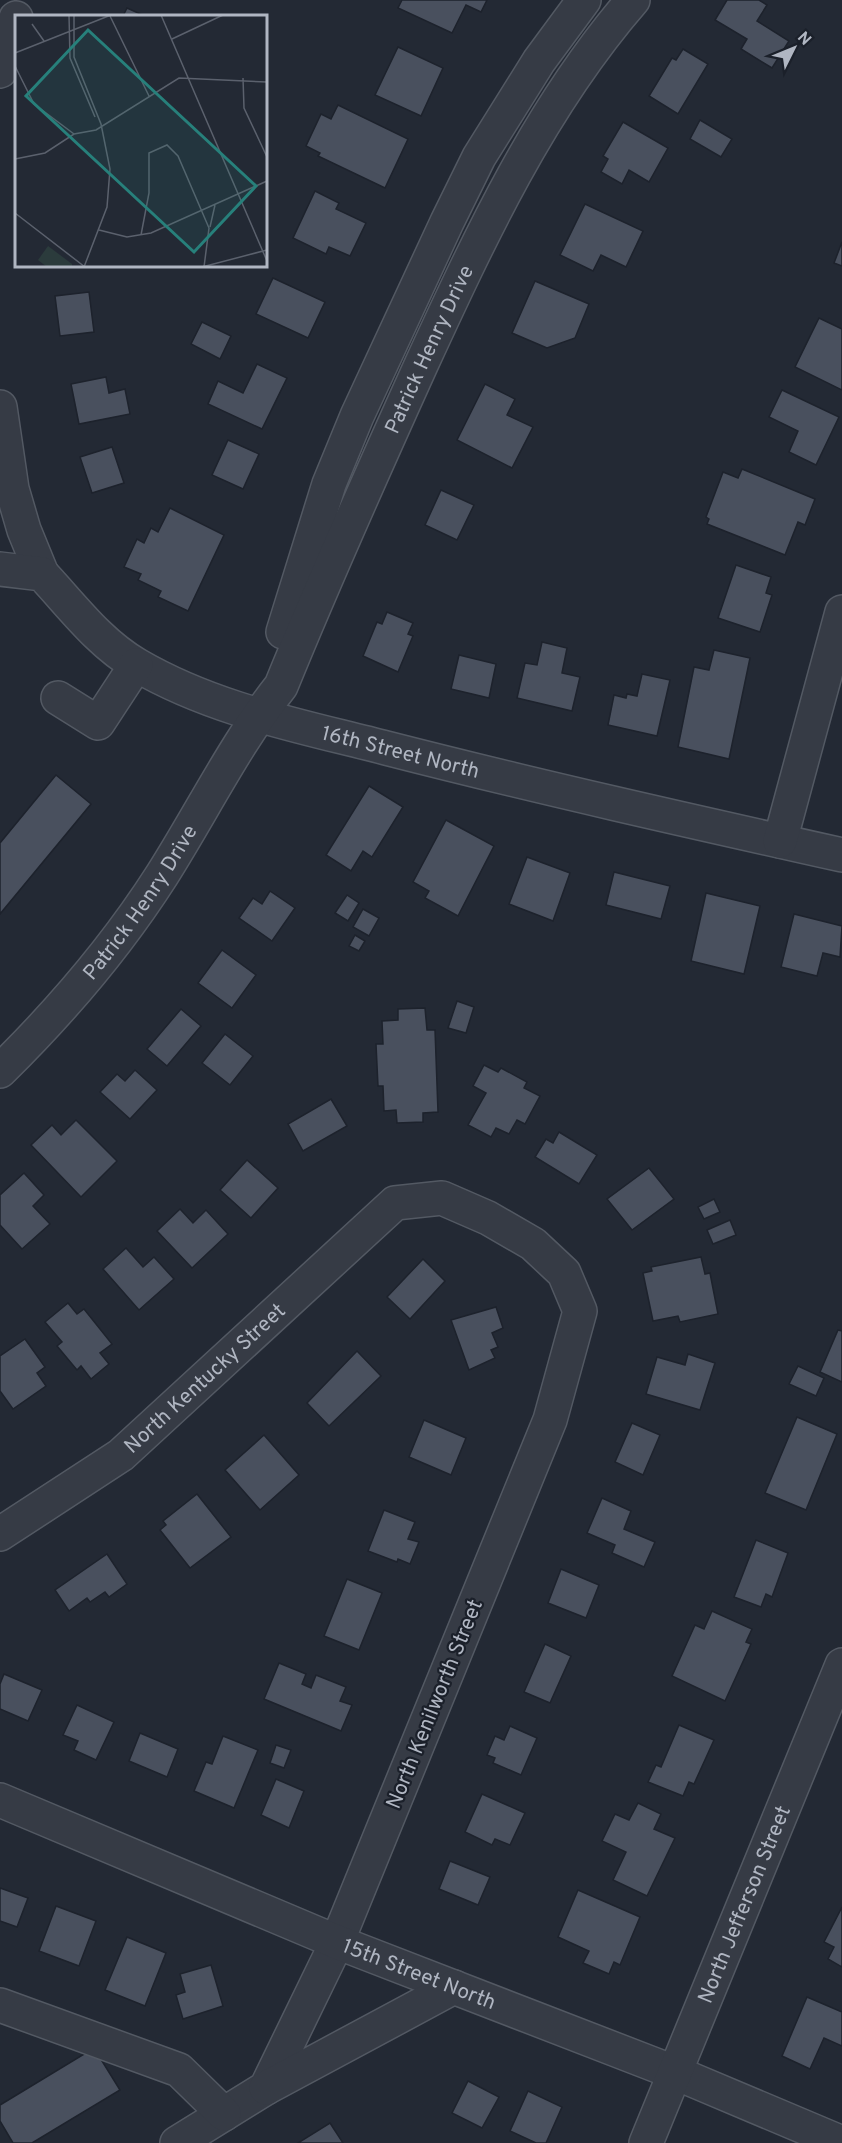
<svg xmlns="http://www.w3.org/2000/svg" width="842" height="2143" viewBox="0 0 842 2143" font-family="Overpass,sans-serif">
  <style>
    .building { fill: #49505e; stroke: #1d222c; stroke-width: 1.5 }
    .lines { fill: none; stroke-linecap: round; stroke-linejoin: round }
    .minor-casing { stroke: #535963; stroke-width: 36 }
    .minor { stroke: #363b45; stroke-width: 33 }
    .labels { text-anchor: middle; stroke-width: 4.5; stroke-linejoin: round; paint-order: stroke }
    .street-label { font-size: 21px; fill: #b0b6c2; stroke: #1b202a }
    .inset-road { fill: none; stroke: #5b616d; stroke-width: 1.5 }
    .view { fill: #27807b; fill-opacity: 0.15; stroke: #27807b; stroke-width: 3 }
    .inset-edge { fill: none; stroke: #b0b6c2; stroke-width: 3 }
  </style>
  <rect width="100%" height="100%" fill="#232934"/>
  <g class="building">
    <polygon points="402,0 487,0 481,12 466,5 452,33 398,8"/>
    <polygon points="727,0 759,0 767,5 757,21 789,41 772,68 741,49 747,39 715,20"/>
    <polygon points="127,8 145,16 123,16"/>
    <polygon points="398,47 443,68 421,116 375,95"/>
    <polygon points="683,49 708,64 678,114 649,96 672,58 676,60"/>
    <polygon points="338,105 408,139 385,188 318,156 320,153 306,146 321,114 331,119"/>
    <polygon points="700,120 732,139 721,157 690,139"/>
    <polygon points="623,122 668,148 649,182 629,170 622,184 601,172 608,159 603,156"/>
    <polygon points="315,191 339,203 336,209 366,223 350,256 329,247 326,254 293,238"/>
    <polygon points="585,204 643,231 626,267 601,255 593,271 560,255"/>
    <polygon points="842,242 842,266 834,263"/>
    <polygon points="273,278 325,302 308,338 256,314"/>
    <polygon points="535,281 589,304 575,338 547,348 512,333"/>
    <polygon points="89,292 94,332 60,336 55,296"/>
    <polygon points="819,318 842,329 842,390 795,367"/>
    <polygon points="202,322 231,336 220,359 191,344"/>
    <polygon points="257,364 287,378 262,429 208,404 218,381 243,393"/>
    <polygon points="106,377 109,393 125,389 130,414 79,424 71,384"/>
    <polygon points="485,384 515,399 507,415 533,427 512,468 457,440"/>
    <polygon points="782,390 839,417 816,465 789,452 798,431 769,417"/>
    <polygon points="228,440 259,454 243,489 212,475"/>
    <polygon points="112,447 124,483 92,493 80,457"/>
    <polygon points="742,469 815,499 805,525 798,522 785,555 707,524 709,519 706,517 723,472 738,478"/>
    <polygon points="441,490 474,505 457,540 425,525"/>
    <polygon points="170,508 224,535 188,611 158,597 161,591 138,580 141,574 124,567 137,539 144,543 151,528 158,532"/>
    <polygon points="736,565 771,577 766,593 772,595 760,632 718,618"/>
    <polygon points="387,612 413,623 408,634 413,636 398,672 363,656 377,622 382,624"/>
    <polygon points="542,642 567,648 562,673 580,677 572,711 517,698 525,663 537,665"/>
    <polygon points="714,650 750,658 729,759 678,747 694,667 709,670"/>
    <polygon points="459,655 496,664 489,698 451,689"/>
    <polygon points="642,674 670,680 657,736 608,725 614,695 626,698 627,694 637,696"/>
    <polygon points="56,775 91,804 0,914 0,843"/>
    <polygon points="369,786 403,807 372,857 363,851 351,871 326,855"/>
    <polygon points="446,820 494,846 458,916 425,898 429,891 413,882"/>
    <polygon points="527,857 570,873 553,921 509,904"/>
    <polygon points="614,872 670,886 661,919 606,905"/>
    <polygon points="270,891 295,908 272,941 239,918 253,898 262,904"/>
    <polygon points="706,893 760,906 744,974 691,961"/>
    <polygon points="347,895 359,903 348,921 335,913"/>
    <polygon points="363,909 379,918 369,936 353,927"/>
    <polygon points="794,914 842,926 840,957 823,953 817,976 781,967"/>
    <polygon points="355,935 365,941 359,951 349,946"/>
    <polygon points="222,950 256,975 232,1008 198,983"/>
    <polygon points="457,1001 474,1007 466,1033 448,1028"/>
    <polygon points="425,1008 427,1030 435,1030 438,1112 423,1113 423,1122 397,1123 396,1110 384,1111 383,1086 378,1086 376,1044 383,1044 382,1021 398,1020 398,1009"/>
    <polygon points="181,1009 201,1026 167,1066 147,1049"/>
    <polygon points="225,1034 253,1056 230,1085 202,1063"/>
    <polygon points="484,1065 498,1072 501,1068 527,1082 524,1088 540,1096 525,1124 517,1120 509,1134 496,1128 491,1137 468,1125 486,1093 473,1086"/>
    <polygon points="135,1070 157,1090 130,1119 100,1092 117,1074 125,1081"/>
    <polygon points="331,1099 347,1126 303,1151 288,1124"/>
    <polygon points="76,1120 117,1161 81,1197 31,1145 52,1125 61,1135"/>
    <polygon points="559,1132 597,1155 579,1184 535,1157 546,1139 553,1143"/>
    <polygon points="247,1160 278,1188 251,1218 220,1190"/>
    <polygon points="649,1168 674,1199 632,1230 607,1199"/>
    <polygon points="24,1173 44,1195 33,1206 50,1224 22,1249 0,1225 0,1195"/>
    <polygon points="714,1199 720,1212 704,1219 698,1207"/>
    <polygon points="180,1209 193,1223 206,1210 228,1234 192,1268 157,1231"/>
    <polygon points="730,1220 736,1235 713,1244 707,1230"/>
    <polygon points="126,1248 143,1267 154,1257 174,1279 139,1310 103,1269"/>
    <polygon points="701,1257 705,1274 710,1273 718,1314 680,1322 678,1316 653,1321 643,1273 652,1271 651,1267"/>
    <polygon points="423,1259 445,1281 410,1319 387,1297"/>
    <polygon points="68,1303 77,1314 84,1309 112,1344 100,1353 109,1364 91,1379 81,1366 77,1370 57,1346 62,1342 45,1322"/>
    <polygon points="496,1307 503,1328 492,1333 498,1347 491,1350 495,1358 469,1370 451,1320"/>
    <polygon points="838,1330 842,1331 842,1382 820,1372"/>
    <polygon points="25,1339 45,1367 37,1373 46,1386 13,1409 0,1391 0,1356"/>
    <polygon points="357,1351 381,1376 329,1426 307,1403"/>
    <polygon points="688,1354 715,1363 700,1410 646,1394 657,1357 685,1365"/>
    <polygon points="798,1366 824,1378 816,1396 789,1384"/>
    <polygon points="797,1417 837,1434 806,1510 765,1493"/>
    <polygon points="424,1420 466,1438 451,1475 409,1457"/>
    <polygon points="632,1423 660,1435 643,1475 615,1462"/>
    <polygon points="264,1435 299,1475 260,1510 225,1470"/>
    <polygon points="197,1494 231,1537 190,1568 160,1530 166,1525 163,1521"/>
    <polygon points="602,1498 631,1511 624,1529 655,1542 644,1567 612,1553 615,1545 587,1533"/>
    <polygon points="384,1510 415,1522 408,1539 419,1542 410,1564 398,1559 397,1562 368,1551"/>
    <polygon points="756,1540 788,1553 772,1597 766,1594 761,1607 734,1597"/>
    <polygon points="107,1554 127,1584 109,1597 105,1592 90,1602 87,1598 69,1611 55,1590"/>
    <polygon points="561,1569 599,1585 586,1618 548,1603"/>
    <polygon points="347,1579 382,1593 359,1650 324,1636"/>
    <polygon points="712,1611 752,1629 746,1642 751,1644 725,1701 672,1676 695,1625 704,1629"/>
    <polygon points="545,1644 571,1656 550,1703 524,1692"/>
    <polygon points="279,1663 306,1674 302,1684 311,1688 316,1675 346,1687 340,1701 352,1705 341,1731 264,1699"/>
    <polygon points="4,1674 42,1690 28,1721 0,1709 0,1684"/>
    <polygon points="77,1705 114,1722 96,1760 74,1750 78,1741 63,1735"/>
    <polygon points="679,1725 714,1740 694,1784 689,1782 683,1796 648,1782 656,1765 661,1767"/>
    <polygon points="510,1726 537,1738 521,1775 493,1763 495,1758 487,1755 495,1736 504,1740"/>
    <polygon points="140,1733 178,1749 167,1777 129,1761"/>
    <polygon points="223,1736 258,1750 234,1808 194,1791 206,1762 212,1764"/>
    <polygon points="276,1745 291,1750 284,1768 270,1763"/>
    <polygon points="276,1779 304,1791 289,1828 261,1815"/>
    <polygon points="482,1794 525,1813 510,1845 495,1839 492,1845 465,1832"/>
    <polygon points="638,1803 661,1814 654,1829 675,1838 647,1896 613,1880 626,1852 602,1841 615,1814 629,1820"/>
    <polygon points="450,1861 490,1877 478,1905 439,1889"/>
    <polygon points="0,1888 28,1898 17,1927 0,1921"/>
    <polygon points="578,1890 640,1917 620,1965 614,1962 609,1974 583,1963 589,1951 558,1937"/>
    <polygon points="56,1906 96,1921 79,1966 39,1951"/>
    <polygon points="842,1907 842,1967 828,1959 834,1947 824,1942"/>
    <polygon points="127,1937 166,1953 145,2006 105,1990"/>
    <polygon points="211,1965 223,2006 183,2019 176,1995 185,1992 180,1974"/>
    <polygon points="807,1997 842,2012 842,2046 824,2038 810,2069 782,2056"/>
    <polygon points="94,2048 120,2090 32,2143 13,2143 0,2121 0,2105"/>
    <polygon points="468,2081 499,2097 482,2128 452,2113"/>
    <polygon points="528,2091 562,2107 546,2143 536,2143 510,2131"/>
    <polygon points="330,2123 343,2143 298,2143"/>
  </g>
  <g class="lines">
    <g class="minor-casing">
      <g id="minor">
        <polyline points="0,71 16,18"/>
        <polyline points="0,407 12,489 24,530 42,574"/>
        <path id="s1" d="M0,569L42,574C72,606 99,643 137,665C214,710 301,726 386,748C538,787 690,821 842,855"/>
        <polyline points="283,632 329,484 357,416 447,222 479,157 539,61 584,0"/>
        <polyline points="58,698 98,723 136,665"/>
        <polyline points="780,841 842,612"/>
        <path id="s2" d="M0,1071C61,1011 116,947 162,875C202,812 235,744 281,686C325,578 373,471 421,365C480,237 540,107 633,0"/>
        <path id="s3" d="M0,1534L121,1455L395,1203L442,1198L488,1218L533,1244L564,1273L580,1311L550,1420L337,1942L266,2088L177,2143"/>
        <path id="s4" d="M0,1800L337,1942L676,2073L842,2143"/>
        <polyline points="0,2005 179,2070 224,2114"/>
        <polyline points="266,2088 454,1987"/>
        <path id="s5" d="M646,2143L842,1665"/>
      </g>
    </g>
    <use href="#minor" class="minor"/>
  </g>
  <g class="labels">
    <g class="street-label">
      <text dy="7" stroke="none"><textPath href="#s2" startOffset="846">Patrick Henry Drive</textPath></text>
      <text dy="7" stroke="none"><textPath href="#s1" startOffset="453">16th Street North</textPath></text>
      <text dy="7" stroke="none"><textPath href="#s2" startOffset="220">Patrick Henry Drive</textPath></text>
      <text dy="7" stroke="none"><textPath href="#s3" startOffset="258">North Kentucky Street</textPath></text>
      <text transform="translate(434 1704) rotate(-68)" y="7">North Kenilworth Street</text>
      <text dy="7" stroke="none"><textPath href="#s5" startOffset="258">North Jefferson Street</textPath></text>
      <text dy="7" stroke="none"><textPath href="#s4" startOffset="454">15th Street North</textPath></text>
    </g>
  </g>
  <g transform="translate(15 15)">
    <rect width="252" height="252" fill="#232934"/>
    <path d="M33,231L57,249V252H32L23,245Z" fill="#2b3b3c"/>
    <path class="inset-road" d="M54,0L55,43L80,102M59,0V42L86,109L95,154L92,192L69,252M146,0L252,246M95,1L134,81M17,9L29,26M157,24L208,0M0,38L96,0M0,51L19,89L59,119M228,63L229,93L252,142M0,144L30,138L59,119L81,115L164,63L252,67M0,198L70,252M195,212L200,190M84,215L112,222L136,218L252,166M126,220L134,178V138L152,130L163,141L194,213L189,252M187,252L252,235"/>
    <path class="view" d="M73,15L241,171L179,237L11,81Z"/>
    <rect width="252" height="252" class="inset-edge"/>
  </g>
  <g transform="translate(794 48) rotate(47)" stroke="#1b202a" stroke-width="4.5" paint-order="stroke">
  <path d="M0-4.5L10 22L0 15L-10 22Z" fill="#b0b6c2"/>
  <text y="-9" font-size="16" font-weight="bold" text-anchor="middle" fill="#b0b6c2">N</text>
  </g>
</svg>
